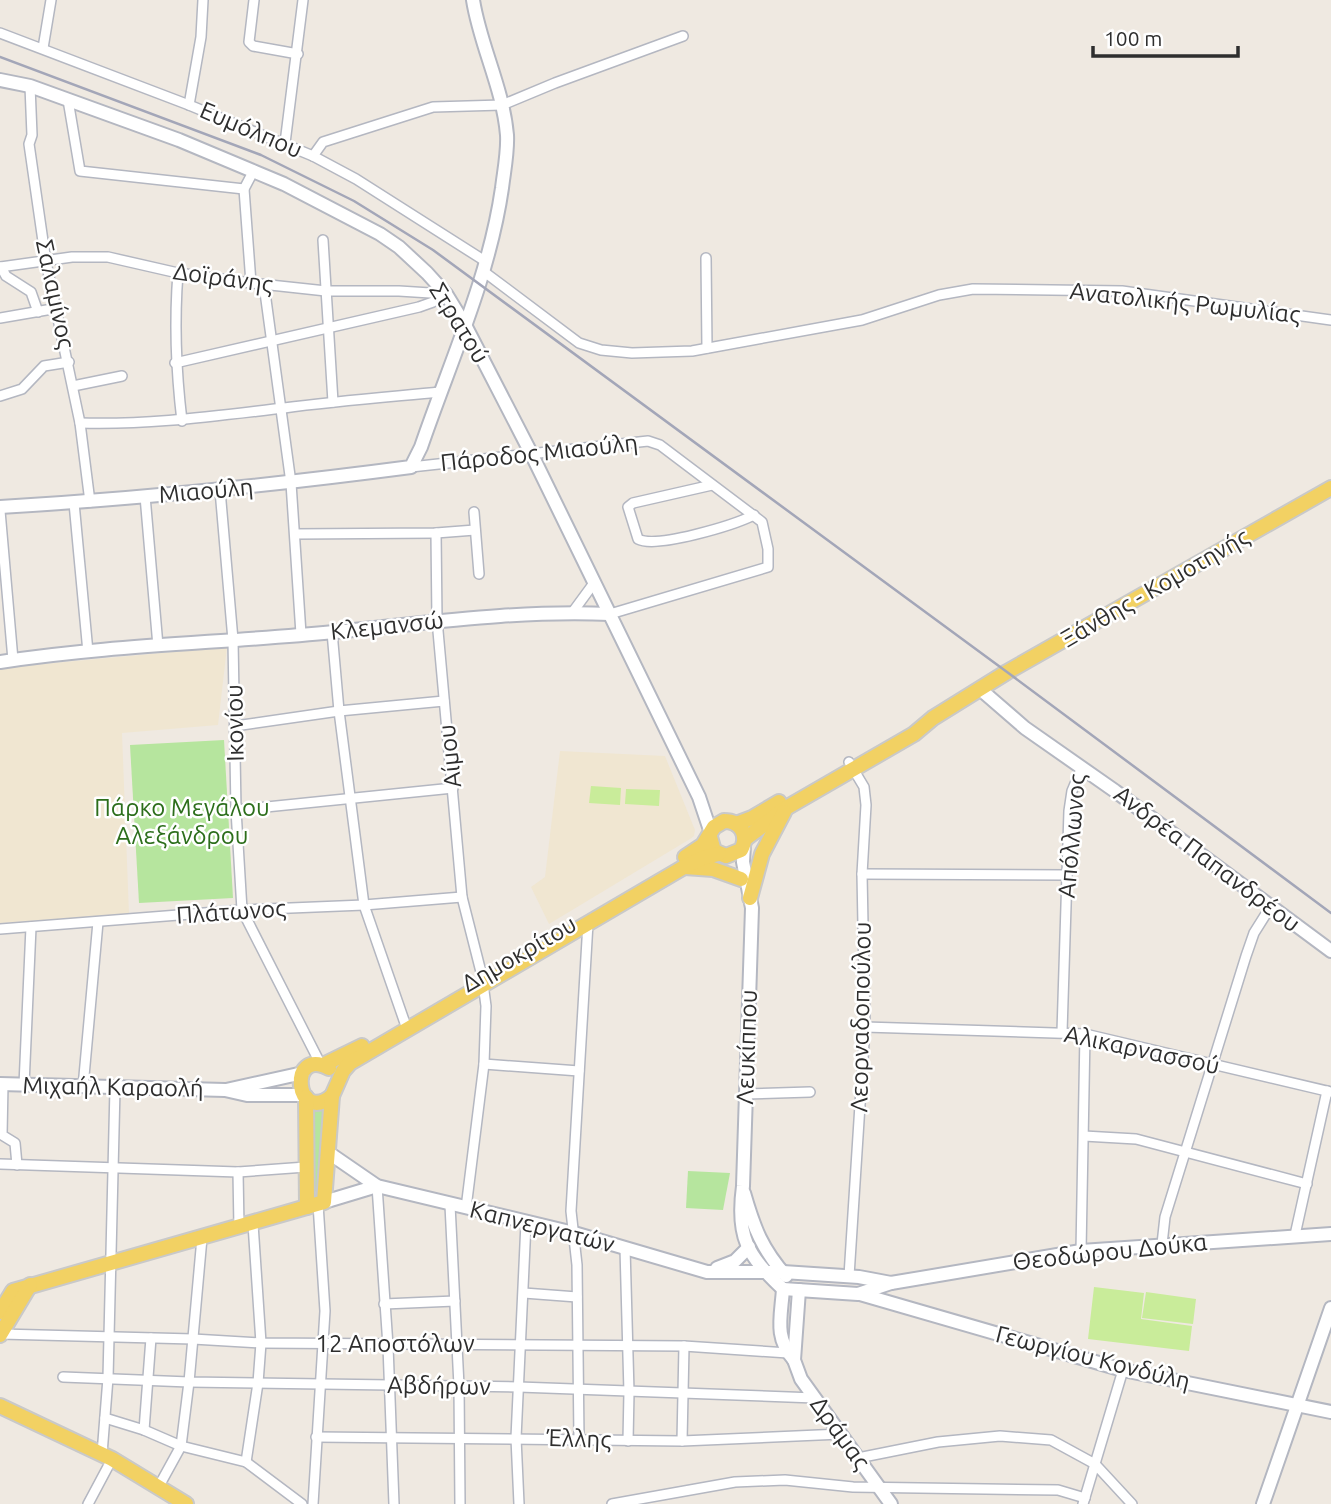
<svg xmlns="http://www.w3.org/2000/svg" width="1331" height="1504" viewBox="0 0 1331 1504" font-family="Ubuntu,sans-serif">
  <style>
    .education { fill: #f0e6d1 }
    .green { fill: #b6e59e }
    .pitch { fill: #c9ec9a }
    .lines { fill: none; stroke-linecap: round; stroke-linejoin: round }
    .street-casing { stroke: #b4b7c1; stroke-width: 12 }
    .secondary-casing { stroke: #b4b7c1; stroke-width: 16 }
    .primary-casing { stroke: #c9c9c9; stroke-width: 18 }
    .street { stroke: #fff; stroke-width: 9 }
    .secondary { stroke: #fff; stroke-width: 12 }
    .primary { stroke: #f2d163; stroke-width: 14 }
    .rail { stroke: #a3a6b8; stroke-width: 2.5 }
    .labels { text-anchor: middle; stroke-width: 5; stroke-linejoin: round; paint-order: stroke }
    .street-label { font-size: 24px; fill: #2e2e2e; stroke: #fff }
    .park-label { font-size: 24px; fill: #2c6e1b; stroke: #fff }
  </style>
  <rect width="100%" height="100%" fill="#efe9e1"/>
  <g class="education">
    <polygon points="227,647 218,725 122,733 129,914 0,923 0,668"/>
    <polygon points="560,751 665,756 695,830 694,836 690,839 549,924 531,887 545,877"/>
  </g>
  <g class="green">
    <polygon points="224,740 233,898 139,903 130,745"/>
    <polygon points="312,1108 320,1108 324,1114 320,1192 312,1191"/>
    <polygon points="688,1171 730,1173 723,1210 686,1208"/>
  </g>
  <g class="pitch">
    <polygon points="591,786 621,788 620,805 589,803"/>
    <polygon points="626,789 660,790 659,806 625,804"/>
    <polygon points="1094,1287 1144,1293 1141,1319 1192,1326 1189,1351 1088,1339"/>
    <polygon points="1146,1292 1196,1299 1193,1324 1142,1318"/>
  </g>
  <g class="lines">
    <g class="street-casing">
      <g id="street">
        <polyline points="254,0 249,42 253,46 298,54"/>
        <polyline points="0,33 189,105 313,156 356,179 485,261"/>
        <polyline points="43,48 51,0"/>
        <polyline points="30,86 32,135 29,144 46,262 80,423 90,502"/>
        <polyline points="68,100 80,171 244,189"/>
        <polyline points="189,105 201,37 203,0"/>
        <polyline points="285,143 303,0"/>
        <polyline points="313,156 323,142 433,107 502,105 555,83 683,36"/>
        <polyline points="323,240 333,402"/>
        <polyline points="706,258 707,348"/>
        <polyline points="0,267 72,257 108,257 178,273 251,283 326,291 399,291 446,294"/>
        <polyline points="1,267 6,276 31,292 38,312"/>
        <polyline points="483,271 579,343 601,350 632,353 692,351 862,320 939,295 973,289 1122,291 1331,320"/>
        <path d="M178,273C174,323 176,371 182,421"/>
        <polyline points="251,283 244,189 254,170"/>
        <polyline points="264,285 291,483 301,634"/>
        <polyline points="0,318 58,308"/>
        <polyline points="175,363 419,307 433,302 446,294"/>
        <polyline points="73,386 122,376"/>
        <polyline points="0,396 22,389 44,366 69,362"/>
        <path d="M80,423C151,425 214,416 284,408C336,401 388,397 440,392"/>
        <polyline points="411,467 648,441 660,445 762,522 768,549 768,567 610,614"/>
        <path d="M712,485L633,503L628,507L638,539C656,549 734,525 754,515"/>
        <polyline points="220,490 233,640 236,810 242,910 321,1065"/>
        <polyline points="145,496 158,646"/>
        <polyline points="74,503 88,652"/>
        <polyline points="0,511 13,660"/>
        <polyline points="474,512 479,574"/>
        <polyline points="436,533 437,620 462,897 482,976 486,1006 484,1064 466,1208"/>
        <polyline points="295,534 436,533 475,530"/>
        <polyline points="572,613 594,583"/>
        <polyline points="332,632 339,711 364,905 407,1029"/>
        <polyline points="235,726 339,711 444,701"/>
        <polyline points="236,810 453,788"/>
        <polyline points="862,874 1067,875"/>
        <polyline points="0,929 242,910 364,905 462,897"/>
        <polyline points="865,1027 1085,1034 1331,1092"/>
        <polyline points="1062,1032 1069,811 1072,791 1082,767"/>
        <polyline points="484,1064 579,1071"/>
        <polyline points="3,1084 2,1135 15,1143 17,1165"/>
        <polyline points="24,1085 31,927"/>
        <polyline points="83,1087 98,922"/>
        <polyline points="745,1094 810,1092"/>
        <polyline points="1084,1136 1136,1139 1307,1184"/>
        <polyline points="0,1164 238,1172 306,1167"/>
        <polyline points="238,1172 239,1228"/>
        <polyline points="377,1186 388,1346 394,1504"/>
        <polyline points="450,1205 459,1386 460,1504"/>
        <polyline points="1295,1235 1327,1091"/>
        <polyline points="1162,1244 1165,1217 1246,956 1254,933 1271,906"/>
        <polyline points="625,1248 629,1392 628,1441"/>
        <polyline points="1081,1251 1085,1034"/>
        <polyline points="849,1276 865,1027 862,874 866,805 864,787 849,762"/>
        <polyline points="524,1293 577,1297"/>
        <polyline points="384,1304 455,1301"/>
        <polyline points="1,1334 193,1339 261,1343 684,1346 788,1353"/>
        <polyline points="63,1377 189,1382 519,1387 815,1398"/>
        <polyline points="105,1418 144,1430 181,1446 246,1462 302,1504"/>
        <polyline points="144,1430 151,1338"/>
        <polyline points="316,1437 682,1441 841,1434"/>
        <polyline points="579,1439 577,1265 571,1211 588,923"/>
        <polyline points="682,1441 684,1346"/>
        <polyline points="102,1454 108,1378 115,1088"/>
        <polyline points="858,1458 938,1442 1000,1436 1051,1440 1095,1464 1132,1504"/>
        <polyline points="246,1462 258,1383 261,1343 253,1224"/>
        <polyline points="159,1486 181,1446 189,1382 202,1238"/>
        <polyline points="88,1504 112,1459"/>
        <polyline points="313,1504 325,1311 318,1204"/>
        <polyline points="519,1504 516,1438 526,1223"/>
        <polyline points="612,1504 735,1482 785,1480 853,1487 1058,1490 1085,1498"/>
        <polyline points="1083,1504 1123,1370"/>
      </g>
    </g>
    <g class="secondary-casing">
      <g id="secondary">
        <polyline points="0,80 30,86 179,140 284,184 380,234 399,247 427,273 446,294 465,325 532,455 699,797 711,833"/>
        <path d="M0,507C137,499 274,485 411,467L421,447C450,362 489,278 502,188C504,171 508,152 507,135C503,88 480,45 473,0"/>
        <path d="M0,662C110,645 223,643 334,632C428,623 515,610 610,614"/>
        <polyline points="980,689 1025,728 1115,791 1331,951"/>
        <path d="M744,845L743,862L752,908L743,1186C736,1237 747,1255 783,1289"/>
        <polyline points="0,1084 225,1090 247,1095 303,1095"/>
        <polyline points="226,1090 303,1073"/>
        <polyline points="329,1153 377,1186 574,1233 707,1272 783,1272 859,1277 891,1283"/>
        <path d="M744,1193C754,1228 762,1249 786,1276"/>
        <polyline points="324,1202 377,1186"/>
        <polyline points="717,1268 735,1261 749,1247"/>
        <polyline points="783,1289 858,1294 891,1283 1081,1251 1331,1234"/>
        <path d="M783,1289C781,1318 774,1337 794,1360"/>
        <polyline points="799,1290 794,1360 801,1379 891,1504"/>
        <polyline points="860,1294 1123,1370 1331,1412"/>
        <polyline points="1263,1504 1331,1308"/>
      </g>
    </g>
    <g class="primary-casing">
      <g id="primary">
        <polyline points="736,824 752,818 779,802"/>
        <polyline points="745,839 786,808 914,734 933,718 1007,672 1331,488"/>
        <path d="M685,857L703,845L714,827L724,821C741,821 749,835 741,850L726,856L714,851L710,837"/>
        <polyline points="685,867 713,869 741,879"/>
        <polyline points="750,898 762,854 784,812"/>
        <polyline points="323,1065 362,1046"/>
        <path d="M329,1068C287,1046 295,1126 332,1096"/>
        <polyline points="306,1097 307,1207"/>
        <polyline points="0,1312 13,1291 324,1202 332,1096 343,1071 350,1063 684,867 705,857 719,854"/>
        <polyline points="0,1335 30,1285"/>
        <polyline points="0,1406 112,1459 186,1504"/>
      </g>
    </g>
    <use href="#street" class="street"/>
    <use href="#secondary" class="secondary"/>
    <use href="#primary" class="primary"/>
    <polyline class="rail" points="0,57 261,155 354,201 433,250 1007,672 1331,913"/>
  </g>
  <g class="labels">
    <g class="street-label">
      <text transform="translate(251 130) rotate(23)" y="8">Ευμόλπου</text>
      <text transform="translate(223 278) rotate(8)" y="8">Δοϊράνης</text>
      <text transform="translate(55 294) rotate(78)" y="8">Σαλαμίνος</text>
      <text transform="translate(1185 303) rotate(6)" y="8">Ανατολικής Ρωμυλίας</text>
      <text transform="translate(459 323) rotate(58)" y="8">Στρατού</text>
      <text transform="translate(539 453) rotate(-6)" y="8">Πάροδος Μιαούλη</text>
      <text transform="translate(206 491) rotate(-5)" y="8">Μιαούλη</text>
      <text transform="translate(1155 588) rotate(-30)" y="8">Ξάνθης - Κομοτηνής</text>
      <text transform="translate(387 626) rotate(-6)" y="8">Κλεμανσώ</text>
      <text transform="translate(235 723) rotate(-91)" y="8">Ικονίου</text>
      <text transform="translate(450 756) rotate(-96)" y="8">Αίμου</text>
      <text transform="translate(1072 836) rotate(-85)" y="8">Απόλλωνος</text>
      <text transform="translate(1207 859) rotate(37)" y="8">Ανδρέα Παπανδρέου</text>
      <text transform="translate(231 912) rotate(-4)" y="8">Πλάτωνος</text>
      <text transform="translate(519 954) rotate(-30)" y="8">Δημοκρίτου</text>
      <text transform="translate(861 1017) rotate(-89)" y="8">Λεορναδοπούλου</text>
      <text transform="translate(747 1047) rotate(-88)" y="8">Λευκίππου</text>
      <text transform="translate(1142 1050) rotate(12)" y="8">Αλικαρνασσού</text>
      <text transform="translate(113 1087) rotate(1)" y="8">Μιχαήλ Καραολή</text>
      <text transform="translate(542 1227) rotate(14)" y="8">Καπνεργατών</text>
      <text transform="translate(1110 1252) rotate(-6)" y="8">Θεοδώρου Δούκα</text>
      <text x="395" y="1352">12 Αποστόλων</text>
      <text transform="translate(1093 1358) rotate(14)" y="8">Γεωργίου Κονδύλη</text>
      <text transform="translate(439 1386) rotate(1)" y="8">Αβδήρων</text>
      <text transform="translate(840 1433) rotate(54)" y="8">Δράμας</text>
      <text transform="translate(579 1439) rotate(2)" y="8">Έλλης</text>
    </g>
    <g class="park-label">
      <text x="182" y="816">Πάρκο Μεγάλου<tspan x="182" dy="28">Αλεξάνδρου</tspan></text>
    </g>
  </g>
  <path d="M1093 46v10h145v-10" fill="none" stroke="#2e2e2e" stroke-width="3.5"/>
  <text x="1104" y="46" font-size="21" fill="#2e2e2e" stroke="#ffffff" stroke-width="5" paint-order="stroke">100 m</text>
</svg>
